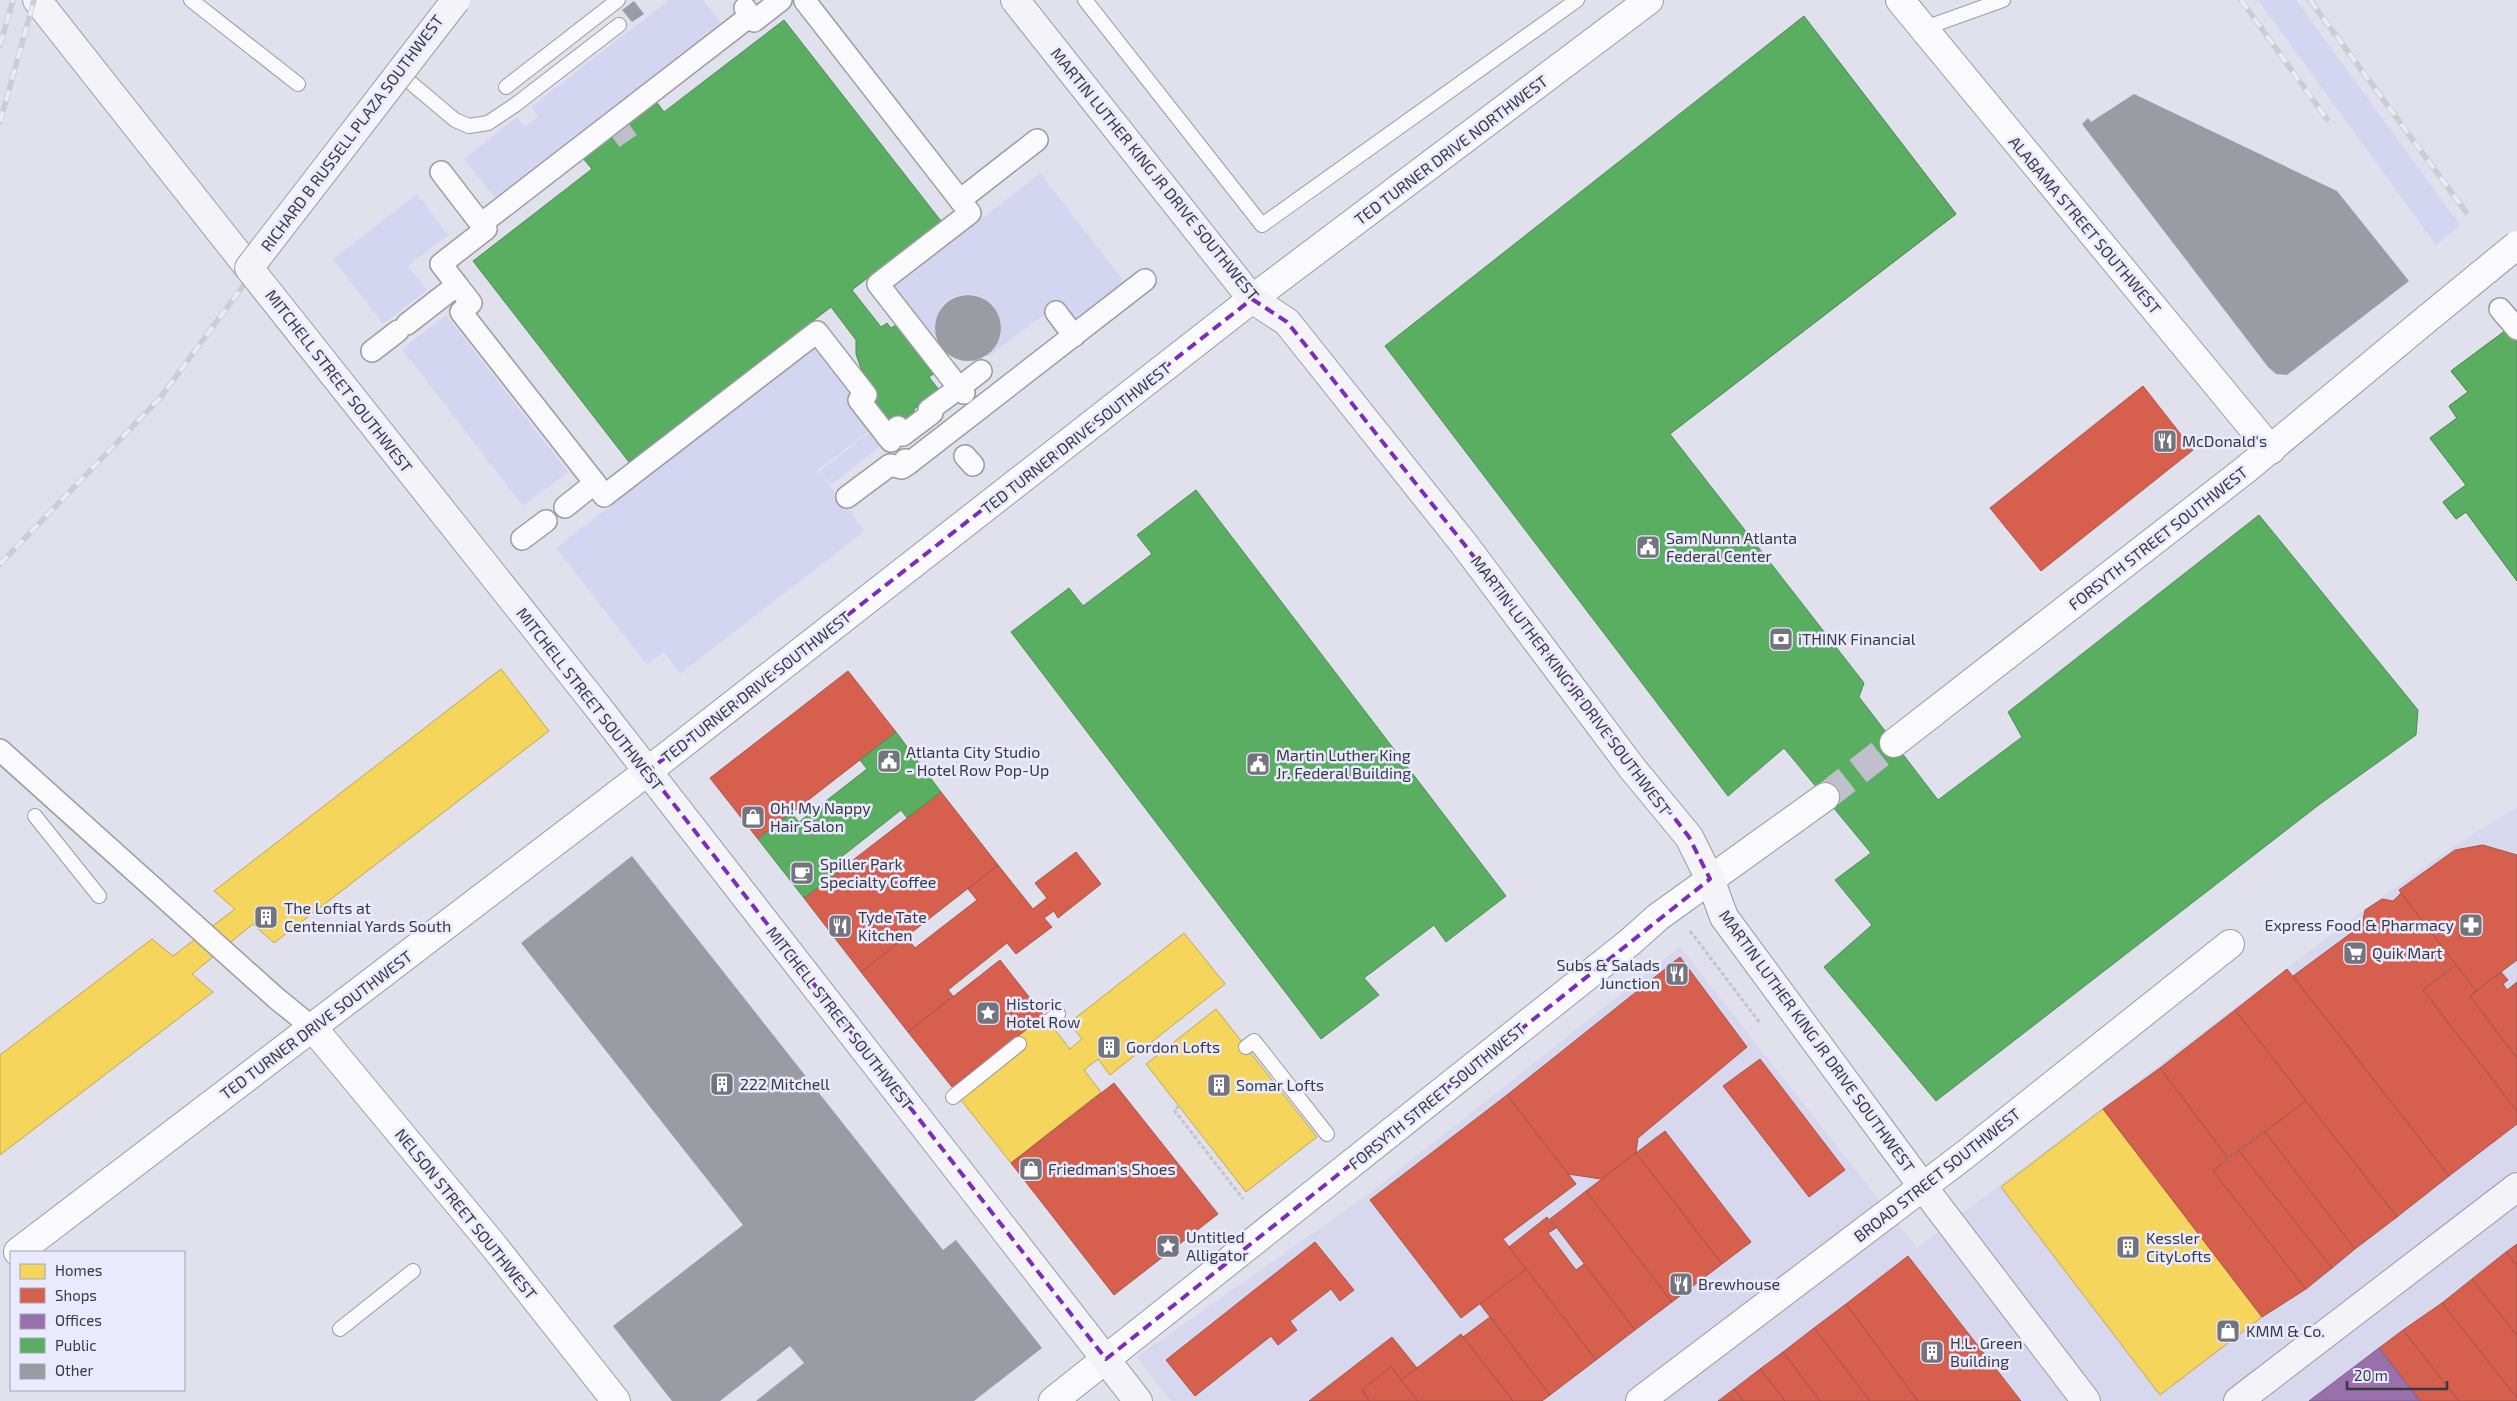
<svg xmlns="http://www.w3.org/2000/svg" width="2517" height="1401" viewBox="0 0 2517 1401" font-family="'Exo 2',sans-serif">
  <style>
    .built { fill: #d7d7ed }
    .green { fill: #d4d5f1 }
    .homes { fill: #f6d55c; stroke: #bea654 }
    .shops { fill: #d6604d; stroke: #a7554a }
    .offices { fill: #9970ab; stroke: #7c608c }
    .public { fill: #5aae61; stroke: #508b58 }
    .building { fill: #9b9ba4 }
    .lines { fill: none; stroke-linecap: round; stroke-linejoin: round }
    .pedestrian-tunnel { stroke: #c0c0cc; stroke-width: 21; stroke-dasharray: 21 11; stroke-linecap: butt }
    .tertiary-tunnel { stroke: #c0c0cc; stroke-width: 28; stroke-dasharray: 28 14; stroke-linecap: butt }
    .service-casing { stroke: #9b9ba4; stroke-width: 16 }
    .pedestrian-casing { stroke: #9b9ba4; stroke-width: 24 }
    .minor-casing { stroke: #9b9ba4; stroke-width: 30 }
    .tertiary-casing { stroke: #9b9ba4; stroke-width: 30 }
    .secondary-casing { stroke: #9b9ba4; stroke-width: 30 }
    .path { stroke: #c3c3c8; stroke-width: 3; stroke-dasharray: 4 2.5; stroke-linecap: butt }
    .service { stroke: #fafafc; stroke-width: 14 }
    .pedestrian { stroke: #fafafc; stroke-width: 21 }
    .minor { stroke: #fafafc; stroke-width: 28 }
    .tertiary { stroke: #fafafc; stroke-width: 28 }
    .secondary { stroke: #f4f4f8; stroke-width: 28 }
    .rail-casing { stroke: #cdcdd0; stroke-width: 5.5 }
    .rail { stroke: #e9eafd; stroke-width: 4; stroke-dasharray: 11; stroke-linecap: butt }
    .tertiary-bridge-casing { stroke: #9b9ba4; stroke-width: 30; stroke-linecap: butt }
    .secondary-bridge-casing { stroke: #9b9ba4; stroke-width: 30; stroke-linecap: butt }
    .tertiary-bridge { stroke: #fafafc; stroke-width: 28 }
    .secondary-bridge { stroke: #f4f4f8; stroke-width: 28 }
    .marked { fill: none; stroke: #7b2cbf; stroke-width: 4; stroke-dasharray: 10 6; stroke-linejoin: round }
    .labels { text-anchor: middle; stroke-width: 5; stroke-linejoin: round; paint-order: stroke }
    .street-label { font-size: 16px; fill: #3a3a43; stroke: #e9eafd }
    .poi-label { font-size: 16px; fill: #3a3a43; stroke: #e9eafd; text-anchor: start }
  </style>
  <rect width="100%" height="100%" fill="#e1e1ee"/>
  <polygon class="built" points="2517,807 2517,1401 1171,1401 1137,1357 1370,1193 1680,947 1917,1248 2356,916 2446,851"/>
  <g class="green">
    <polygon points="669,0 703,0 721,23 495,198 464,159 517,117 524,127 538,117 531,107"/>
    <polygon points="2258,0 2296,0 2460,225 2436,245"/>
    <path d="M1040,173L1127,285L1073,327L1056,306L989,356L986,355C993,349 999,342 1001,333C1004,315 989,296 971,294C940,292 930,322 940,346L937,344L893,288Z"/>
    <polygon points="417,194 448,235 408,266 427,290 383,324 333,259"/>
    <polygon points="446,315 568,472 523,506 402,349"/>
    <polygon points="818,345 855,393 873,428 818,470 865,531 680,674 664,652 647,665 556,548"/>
    <polygon points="874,429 884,443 831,485 820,471"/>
  </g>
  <g class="homes">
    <polygon points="501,669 549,731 274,943 253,924 192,974 213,992 0,1155 0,1055 152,939 173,956 235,909 214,891"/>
    <polygon points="1184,933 1225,984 1110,1075 1098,1059 1084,1070 1101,1092 1011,1163 961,1100 1024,1050 1015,1038 1044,1016 1070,1049 1082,1039 1069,1023"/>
    <polygon points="1216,1009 1317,1137 1246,1192 1146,1064"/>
    <polygon points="2103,1109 2262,1317 2160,1395 2001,1187"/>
  </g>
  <g class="shops">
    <polygon points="1838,61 1956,214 1556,521 1438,368"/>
    <polygon points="2143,386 2193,450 2041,571 1990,508"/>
    <polygon points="848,671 896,732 758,839 710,778"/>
    <polygon points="941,792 998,865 861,972 804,898"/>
    <polygon points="2483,845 2517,855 2517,960 2476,991 2399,890 2455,850"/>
    <polygon points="1076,852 1101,884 1058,918 1054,911 1044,918 1052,927 1016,954 1007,943 948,990 953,996 908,1032 861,972 906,937 915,948 977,900 968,889 998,865 1033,909 1047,898 1035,883"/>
    <polygon points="2401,893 2456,965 2423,990 2517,1111 2517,1124 2449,1176 2293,976 2362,925 2365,910 2382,899 2393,901"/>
    <polygon points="1680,957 1747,1047 1638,1138 1636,1153 1601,1179 1568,1174 1507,1095"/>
    <polygon points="1000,960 1044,1016 952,1087 908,1032"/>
    <polygon points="2456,965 2476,991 2470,996 2517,1058 2517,1111 2423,990"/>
    <polygon points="2287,969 2449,1176 2397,1217 2235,1010"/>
    <polygon points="2501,972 2508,980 2503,984 2507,990 2517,982 2517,1058 2470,996"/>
    <polygon points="2235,1010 2306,1101 2228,1158 2160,1068"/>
    <polygon points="1760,1059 1845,1170 1809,1197 1723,1086"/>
    <polygon points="2160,1068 2228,1158 2213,1171 2306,1289 2262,1317 2103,1109"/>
    <polygon points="1114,1083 1218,1214 1114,1295 1011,1163"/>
    <polygon points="1507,1095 1576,1184 1503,1239 1526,1269 1461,1318 1370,1200"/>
    <polygon points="2306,1101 2397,1217 2355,1249 2265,1132"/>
    <polygon points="1665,1131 1751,1242 1722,1264 1636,1153"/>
    <polygon points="2265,1132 2355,1249 2332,1268 2239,1151"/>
    <polygon points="2239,1151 2332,1268 2306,1289 2213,1171"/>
    <polygon points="1636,1153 1722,1264 1672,1302 1586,1191"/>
    <polygon points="1586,1191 1672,1302 1635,1330 1550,1219"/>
    <polygon points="1547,1217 1556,1228 1548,1233 1576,1270 1584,1264 1635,1330 1596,1360 1509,1247"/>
    <polygon points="1315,1242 1354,1290 1340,1301 1331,1289 1290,1321 1297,1330 1278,1345 1271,1336 1195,1396 1166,1360"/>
    <polygon points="2517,1244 2517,1266 2506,1252"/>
    <polygon points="2506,1252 2517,1266 2517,1336 2472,1279"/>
    <polygon points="1908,1256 2021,1401 1918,1401 1846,1304"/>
    <polygon points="1526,1269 1596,1360 1550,1395 1480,1304"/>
    <polygon points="2472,1279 2517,1336 2517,1398 2442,1303"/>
    <polygon points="2442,1303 2517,1398 2517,1401 2459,1401 2403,1330"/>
    <polygon points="1846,1304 1918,1401 1870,1401 1814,1328"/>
    <polygon points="1490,1317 1550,1395 1542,1401 1513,1401 1463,1337"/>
    <polygon points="1814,1328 1870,1401 1820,1401 1783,1352"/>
    <polygon points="2403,1330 2459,1401 2420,1401 2379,1348"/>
    <polygon points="1461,1334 1463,1337 1513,1401 1418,1401 1401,1380"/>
    <polygon points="1392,1337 1417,1368 1401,1380 1391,1367 1362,1390 1370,1401 1309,1401"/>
    <polygon points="1783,1352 1820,1401 1785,1401 1760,1369"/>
    <polygon points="1391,1367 1418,1401 1370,1401 1362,1390"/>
    <polygon points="1760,1369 1785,1401 1743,1401 1734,1389"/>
    <polygon points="1734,1389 1743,1401 1718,1401"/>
  </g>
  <polygon class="offices" points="2379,1348 2420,1401 2309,1401"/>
  <g class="public">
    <polygon points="1804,16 1956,214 1670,434 1864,683 1859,697 1938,800 2022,737 2008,712 2259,515 2418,710 2416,735 2320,804 1936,1101 1824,967 1872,925 1835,880 1871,853 1784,748 1728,796 1385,346"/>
    <polygon points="784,20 941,221 852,290 881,327 887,323 891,328 899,323 936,372 929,377 939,390 913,410 918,413 911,425 888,428 868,403 866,383 856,354 856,340 831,307 629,462 473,261 592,169 582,157 655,100 664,112"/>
    <polygon points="2517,322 2517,581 2466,512 2456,519 2443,502 2466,485 2430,438 2457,418 2449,406 2468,392 2451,371"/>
    <polygon points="2517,322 2517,581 2466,512 2456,519 2443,502 2466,485 2430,438 2457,418 2449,406 2468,392 2451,371"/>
    <polygon points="1196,490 1506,896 1446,942 1434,925 1364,978 1379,995 1321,1039 1011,632 1069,588 1083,606 1152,554 1137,535"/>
    <polygon points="896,732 941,792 907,818 901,810 840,858 846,866 804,898 758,839 791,813 799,822 867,769 860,760"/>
  </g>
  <g class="building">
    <polygon points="634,1 644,14 632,22 622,10"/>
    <polygon points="2134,94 2337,191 2409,281 2287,375 2276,374 2268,367 2082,124 2088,118 2091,122"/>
    <circle cx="968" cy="328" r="33"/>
    <polygon points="632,856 943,1250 956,1240 1042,1348 974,1401 756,1401 804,1363 790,1346 720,1401 672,1401 613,1326 743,1225 521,943"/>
  </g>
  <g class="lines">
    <polyline class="pedestrian-tunnel" points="619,128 628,141"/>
    <polyline class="tertiary-tunnel" points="1825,797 1894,743"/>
    <g class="service-casing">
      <g id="service">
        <polyline points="191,0 298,84"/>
        <polyline points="1085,0 1262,225 1577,0"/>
        <polyline points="1922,29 2003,0"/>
        <polyline points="398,72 455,120 469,126 488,123 515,105 619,25"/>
        <polyline points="506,87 618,0"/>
        <polyline points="35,816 99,896"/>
        <polyline points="1049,1021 1058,1014"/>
        <polyline points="1246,1047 1254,1041 1327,1134"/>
        <polyline points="953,1097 1019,1044"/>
        <polyline points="340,1329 413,1271"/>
      </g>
    </g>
    <g class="pedestrian-casing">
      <g id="pedestrian">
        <polyline points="807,0 805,1 960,200"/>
        <polyline points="745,8 754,21 781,0"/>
        <polyline points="441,172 481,224 750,16"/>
        <polyline points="457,285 471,303 461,312 595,483 565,507"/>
        <polyline points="2500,309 2517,329"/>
        <polyline points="1056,312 1074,336"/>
        <polyline points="407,324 457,285 441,264 486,229 481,224"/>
        <polyline points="372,351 398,331"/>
        <polyline points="981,371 959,388 878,284 970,213 960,200 1037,140"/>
        <polyline points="929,410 959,388 964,393"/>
        <polyline points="887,436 898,427 903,435 932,413"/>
        <polyline points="965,456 973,465"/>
        <polyline points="905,460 908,464 1145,280"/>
        <polyline points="595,483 604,496 817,332 866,395 859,400 891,441"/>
        <polyline points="847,497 890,465 902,468 908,464"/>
        <polyline points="522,539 546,521"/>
        <polyline points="0,750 276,998 313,1028"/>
      </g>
    </g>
    <g class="minor-casing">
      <g id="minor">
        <polyline points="1900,0 2271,450"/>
        <polyline points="313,1028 493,1245 616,1401"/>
      </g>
    </g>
    <g class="tertiary-casing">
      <g id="tertiary">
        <polyline points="1894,743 2245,470 2417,327"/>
        <polyline points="18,1252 648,771 1252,299 1649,0"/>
        <polyline points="1053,1401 1630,942 1658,917 1825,797"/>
        <polyline points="1640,1401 1966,1154 2230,944"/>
      </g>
    </g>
    <g class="secondary-casing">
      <g id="secondary">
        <polyline points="37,0 249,268"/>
        <polyline points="1015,0 1252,299 1287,322 1464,544 1632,768 1689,837 1710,879 1724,917 1923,1187 2086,1401"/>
        <polyline points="597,706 1138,1401"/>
        <polyline points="2238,1401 2517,1187"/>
      </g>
    </g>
    <g class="path">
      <polyline points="1690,931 1760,1023"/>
      <polyline points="1179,1106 1174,1110 1243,1199"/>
    </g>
    <use href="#service" class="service"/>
    <use href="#pedestrian" class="pedestrian"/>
    <use href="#minor" class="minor"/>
    <use href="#tertiary" class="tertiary"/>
    <use href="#secondary" class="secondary"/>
    <g class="rail-casing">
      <g id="rail">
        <polyline points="2241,0 2327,119"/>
        <polyline points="2310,0 2466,212"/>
        <polyline points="0,45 13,0"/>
        <polyline points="0,122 34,0"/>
        <polyline points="0,564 160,398 455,0"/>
      </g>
    </g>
    <use href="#rail" class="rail"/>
    <g class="tertiary-bridge-casing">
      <polyline id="tertiary-bridge" points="2417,327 2517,245"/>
    </g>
    <g class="secondary-bridge-casing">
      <polyline id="secondary-bridge" points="456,0 249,268 597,706"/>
    </g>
    <use href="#tertiary-bridge" class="tertiary-bridge"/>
    <use href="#secondary-bridge" class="secondary-bridge"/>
  </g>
  <path class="marked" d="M1252,299L1287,322L1464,544L1689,837L1710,879L1106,1359L648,771Z"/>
  <defs>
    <g id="restaurant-square" transform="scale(1.25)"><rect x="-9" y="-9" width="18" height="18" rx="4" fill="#74747f" stroke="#e9eafd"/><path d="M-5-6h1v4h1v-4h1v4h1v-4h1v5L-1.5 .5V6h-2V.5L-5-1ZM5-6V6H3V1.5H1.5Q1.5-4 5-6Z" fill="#fff"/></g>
    <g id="civic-square" transform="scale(1.25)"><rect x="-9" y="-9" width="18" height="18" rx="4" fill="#74747f" stroke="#e9eafd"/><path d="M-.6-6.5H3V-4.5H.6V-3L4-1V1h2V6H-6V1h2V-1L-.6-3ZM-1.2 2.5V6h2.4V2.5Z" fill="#fff"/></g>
    <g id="bank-square" transform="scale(1.25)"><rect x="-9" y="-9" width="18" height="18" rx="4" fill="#74747f" stroke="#e9eafd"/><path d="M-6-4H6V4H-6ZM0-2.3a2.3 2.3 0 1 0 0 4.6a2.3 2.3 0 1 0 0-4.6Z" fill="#fff"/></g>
    <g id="shop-square" transform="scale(1.25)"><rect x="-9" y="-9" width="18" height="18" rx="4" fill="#74747f" stroke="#e9eafd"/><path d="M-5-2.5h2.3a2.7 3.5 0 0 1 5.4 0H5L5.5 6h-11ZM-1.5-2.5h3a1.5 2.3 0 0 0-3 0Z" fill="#fff"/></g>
    <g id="cafe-square" transform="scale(1.25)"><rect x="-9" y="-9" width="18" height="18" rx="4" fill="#74747f" stroke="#e9eafd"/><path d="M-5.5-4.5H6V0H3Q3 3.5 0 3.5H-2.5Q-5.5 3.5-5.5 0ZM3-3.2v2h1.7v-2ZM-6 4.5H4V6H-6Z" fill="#fff"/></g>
    <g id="building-square" transform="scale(1.25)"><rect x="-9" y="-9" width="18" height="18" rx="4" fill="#74747f" stroke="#e9eafd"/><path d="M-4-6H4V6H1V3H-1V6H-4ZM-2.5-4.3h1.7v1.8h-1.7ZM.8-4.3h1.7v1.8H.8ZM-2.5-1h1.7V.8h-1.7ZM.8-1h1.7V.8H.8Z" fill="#fff"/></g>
    <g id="pharmacy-square" transform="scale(1.25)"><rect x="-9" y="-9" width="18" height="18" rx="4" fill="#74747f" stroke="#e9eafd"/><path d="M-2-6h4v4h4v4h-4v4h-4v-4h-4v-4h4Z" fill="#fff"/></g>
    <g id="supermarket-square" transform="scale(1.25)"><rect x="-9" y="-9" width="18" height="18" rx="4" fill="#74747f" stroke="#e9eafd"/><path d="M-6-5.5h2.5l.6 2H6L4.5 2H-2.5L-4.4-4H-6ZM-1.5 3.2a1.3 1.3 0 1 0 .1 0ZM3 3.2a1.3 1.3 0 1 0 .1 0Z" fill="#fff"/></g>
    <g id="sight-square" transform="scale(1.25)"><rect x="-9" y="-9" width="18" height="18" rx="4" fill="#74747f" stroke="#e9eafd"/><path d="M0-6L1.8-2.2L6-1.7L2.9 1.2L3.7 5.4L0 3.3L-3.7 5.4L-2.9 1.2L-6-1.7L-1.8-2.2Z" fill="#fff"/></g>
  </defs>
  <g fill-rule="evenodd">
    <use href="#restaurant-square" x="2165" y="441"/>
    <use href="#civic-square" x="1648" y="547"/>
    <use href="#bank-square" x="1781" y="639"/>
    <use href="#civic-square" x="889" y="761"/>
    <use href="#civic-square" x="1258" y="764"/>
    <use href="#shop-square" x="753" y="817"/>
    <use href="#cafe-square" x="802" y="873"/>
    <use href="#building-square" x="266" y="917"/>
    <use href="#pharmacy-square" x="2471" y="925"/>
    <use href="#restaurant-square" x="840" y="926"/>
    <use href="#supermarket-square" x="2355" y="953"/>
    <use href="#restaurant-square" x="1677" y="974"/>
    <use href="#sight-square" x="988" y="1013"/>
    <use href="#building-square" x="1109" y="1047"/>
    <use href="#building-square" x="722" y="1084"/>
    <use href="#building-square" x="1219" y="1085"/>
    <use href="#shop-square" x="1031" y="1169"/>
    <use href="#sight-square" x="1168" y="1246"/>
    <use href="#building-square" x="2128" y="1247"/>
    <use href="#restaurant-square" x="1681" y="1284"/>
    <use href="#shop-square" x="2228" y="1331"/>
    <use href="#building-square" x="1932" y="1352"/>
  </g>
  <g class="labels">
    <g class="street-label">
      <text transform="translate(352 133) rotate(-53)" y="6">RICHARD B RUSSELL PLAZA SOUTHWEST</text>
      <text transform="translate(1451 150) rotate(-37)" y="6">TED TURNER DRIVE NORTHWEST</text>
      <text transform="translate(1155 174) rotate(51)" y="6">MARTIN LUTHER KING JR DRIVE SOUTHWEST</text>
      <text transform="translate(2085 225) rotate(50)" y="6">ALABAMA STREET SOUTHWEST</text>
      <text transform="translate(339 381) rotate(52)" y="6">MITCHELL STREET SOUTHWEST</text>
      <text transform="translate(1076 438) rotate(-38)" y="6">TED TURNER DRIVE SOUTHWEST</text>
      <text transform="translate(2158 538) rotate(-38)" y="6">FORSYTH STREET SOUTHWEST</text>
      <text transform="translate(1571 685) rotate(53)" y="6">MARTIN LUTHER KING JR DRIVE SOUTHWEST</text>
      <text transform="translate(756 687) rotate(-38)" y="6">TED TURNER DRIVE SOUTHWEST</text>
      <text transform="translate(590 699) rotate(52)" y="6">MITCHELL STREET SOUTHWEST</text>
      <text transform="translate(840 1018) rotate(52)" y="6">MITCHELL STREET SOUTHWEST</text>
      <text transform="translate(316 1025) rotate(-37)" y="6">TED TURNER DRIVE SOUTHWEST</text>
      <text transform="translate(1817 1041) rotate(54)" y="6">MARTIN LUTHER KING JR DRIVE SOUTHWEST</text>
      <text transform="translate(1437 1096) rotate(-39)" y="6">FORSYTH STREET SOUTHWEST</text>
      <text transform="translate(1937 1175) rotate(-38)" y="6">BROAD STREET SOUTHWEST</text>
      <text transform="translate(466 1214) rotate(51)" y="6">NELSON STREET SOUTHWEST</text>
    </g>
    <g class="poi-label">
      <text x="2182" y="447">McDonald's</text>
      <text x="1666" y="544">Sam Nunn Atlanta<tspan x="1666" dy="18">Federal Center</tspan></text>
      <text x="1798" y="645">iTHINK Financial</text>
      <text x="906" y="758">Atlanta City Studio<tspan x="906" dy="18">- Hotel Row Pop-Up</tspan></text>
      <text x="1276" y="761">Martin Luther King<tspan x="1276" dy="18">Jr. Federal Building</tspan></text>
      <text x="770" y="814">Oh! My Nappy<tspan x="770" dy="18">Hair Salon</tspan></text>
      <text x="820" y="870">Spiller Park<tspan x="820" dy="18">Specialty Coffee</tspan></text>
      <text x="284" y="914">The Lofts at<tspan x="284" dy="18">Centennial Yards South</tspan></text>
      <text x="858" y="923">Tyde Tate<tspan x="858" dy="18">Kitchen</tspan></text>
      <text x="2454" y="931" text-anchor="end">Express Food &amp; Pharmacy</text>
      <text x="2372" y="959">Quik Mart</text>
      <text x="1660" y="971" text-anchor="end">Subs &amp; Salads<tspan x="1660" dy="18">Junction</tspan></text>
      <text x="1006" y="1010">Historic<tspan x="1006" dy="18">Hotel Row</tspan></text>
      <text x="1126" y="1053">Gordon Lofts</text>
      <text x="740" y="1090">222 Mitchell</text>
      <text x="1236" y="1091">Somar Lofts</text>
      <text x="1048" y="1175">Friedman's Shoes</text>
      <text x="1186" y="1243">Untitled<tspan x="1186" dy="18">Alligator</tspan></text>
      <text x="2146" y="1244">Kessler<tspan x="2146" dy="18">CityLofts</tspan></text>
      <text x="1698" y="1290">Brewhouse</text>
      <text x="2246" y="1337">KMM &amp; Co.</text>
      <text x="1950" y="1349">H.L. Green<tspan x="1950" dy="18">Building</tspan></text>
    </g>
  </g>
  <rect x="10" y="1251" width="175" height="140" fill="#e9eafd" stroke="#a3a4b3"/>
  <rect x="20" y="1264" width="25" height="15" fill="#f6d55c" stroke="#a3a4b3"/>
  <text x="55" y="1276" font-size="15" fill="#3a3a43">Homes</text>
  <rect x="20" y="1288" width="25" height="15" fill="#d6604d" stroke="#a3a4b3"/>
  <text x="55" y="1301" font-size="15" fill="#3a3a43">Shops</text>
  <rect x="20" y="1314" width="25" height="15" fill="#9970ab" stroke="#a3a4b3"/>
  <text x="55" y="1326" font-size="15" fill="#3a3a43">Offices</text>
  <rect x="20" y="1338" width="25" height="15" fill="#5aae61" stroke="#a3a4b3"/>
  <text x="55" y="1351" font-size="15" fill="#3a3a43">Public</text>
  <rect x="20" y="1364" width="25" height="15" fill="#9b9ba4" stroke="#a3a4b3"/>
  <text x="55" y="1376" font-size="15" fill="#3a3a43">Other</text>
  <path d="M2347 1381v8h100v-8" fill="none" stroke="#3a3a43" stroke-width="2.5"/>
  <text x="2354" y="1381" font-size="15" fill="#3a3a43" stroke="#e9eafd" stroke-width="4" paint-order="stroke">20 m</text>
</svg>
